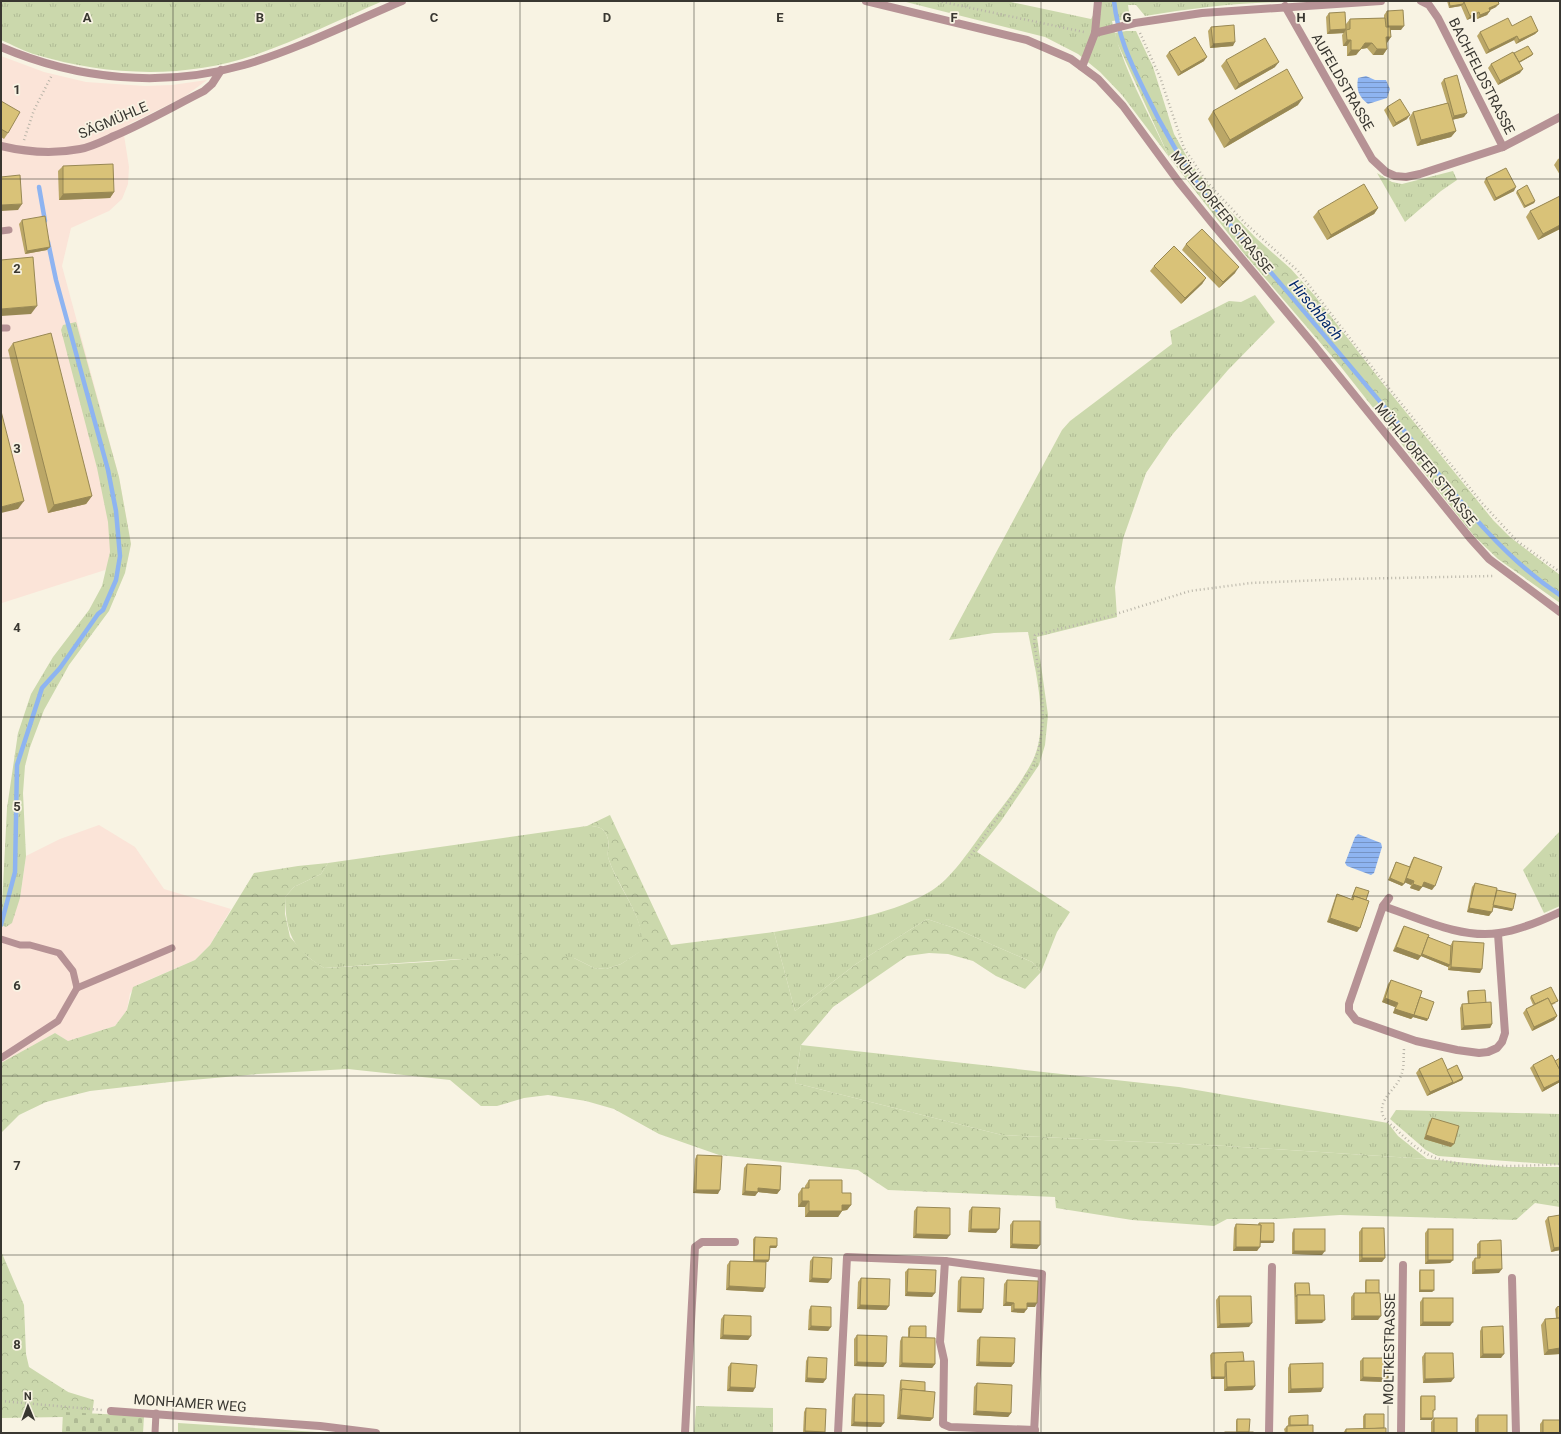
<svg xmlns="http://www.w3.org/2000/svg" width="1561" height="1434" viewBox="0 0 1561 1434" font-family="Roboto,sans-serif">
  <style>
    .commercial { fill: #fbe4d8 }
    .grass { fill: url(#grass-tufts) }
    .forest { fill: url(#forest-crowns) }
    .cemetery { fill: url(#cemetery-stones) }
    .green { fill: #cbd8ac }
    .water { fill: url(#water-rules) }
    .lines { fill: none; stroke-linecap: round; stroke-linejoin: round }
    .stream { stroke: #8eb4f1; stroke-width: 4.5 }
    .path { stroke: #b8b4a8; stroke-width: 2.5; stroke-dasharray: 1 3; stroke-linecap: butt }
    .service { stroke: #b69295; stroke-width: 7 }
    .minor { stroke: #b69295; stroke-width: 8 }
    .tertiary { stroke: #b69295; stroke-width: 8 }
    .wall { fill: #bba767 }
    .shaded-wall { fill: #988854 }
    .building { fill: #d9c278; stroke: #988854 }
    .grid { fill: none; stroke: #393731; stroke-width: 1; stroke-opacity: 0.55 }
    .labels { text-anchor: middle; stroke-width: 3.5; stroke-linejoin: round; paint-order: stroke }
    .street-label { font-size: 14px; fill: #393731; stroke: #f8f3e3 }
    .water-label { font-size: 15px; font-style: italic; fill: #00276b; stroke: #f8f3e3 }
    .grid-label { font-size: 13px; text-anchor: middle; font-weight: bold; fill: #393731; stroke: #f8f3e3; stroke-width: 3.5; stroke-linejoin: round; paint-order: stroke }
  </style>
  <defs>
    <pattern id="grass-tufts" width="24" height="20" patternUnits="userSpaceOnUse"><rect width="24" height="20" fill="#cbd8ac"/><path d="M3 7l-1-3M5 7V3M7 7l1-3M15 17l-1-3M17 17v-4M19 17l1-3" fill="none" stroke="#afba94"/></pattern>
    <pattern id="forest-crowns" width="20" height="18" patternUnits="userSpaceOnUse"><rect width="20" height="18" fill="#cbd8ac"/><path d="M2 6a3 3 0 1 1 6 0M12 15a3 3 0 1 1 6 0" fill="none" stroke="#afba94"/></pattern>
    <pattern id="cemetery-stones" width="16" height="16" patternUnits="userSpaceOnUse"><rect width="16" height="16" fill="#cbd8ac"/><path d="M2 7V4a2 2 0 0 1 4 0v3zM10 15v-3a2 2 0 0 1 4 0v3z" fill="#afba94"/></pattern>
    <pattern id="water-rules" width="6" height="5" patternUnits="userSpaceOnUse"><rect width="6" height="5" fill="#8eb4f1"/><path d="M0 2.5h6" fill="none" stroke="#7593c4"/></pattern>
  </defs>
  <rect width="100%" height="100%" fill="#f8f3e3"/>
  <g class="commercial">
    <polygon points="1,56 44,72 86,82 145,86 172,85 207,80 184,97 129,124 124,135 129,167 128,184 122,199 109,211 71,228 62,266 119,477 131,544 127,563 2,603"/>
    <polygon points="99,825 135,847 164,889 231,909 210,945 195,960 139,984 130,993 127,1010 115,1026 68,1041 55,1033 1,1063 1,925 6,927 20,898 26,856 60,839"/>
  </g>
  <g class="grass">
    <path d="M1,1H383C341,19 298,40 255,55C185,79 107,76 37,55C25,52 13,45 1,40Z"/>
    <path d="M902,1H1006L1091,19L1101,1L1292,2C1242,2 1194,8 1145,16L1136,5H1128L1130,19L1112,21C1121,66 1150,115 1169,157L1122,95L1100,72L1078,54L1045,37Z"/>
    <polygon points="1453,171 1457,180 1441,191 1405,222 1377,173 1392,182 1402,184"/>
    <path d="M1255,295L1275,322L1228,370L1172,435L1146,473L1123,539L1115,587L1117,617L1037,637L1048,715L1045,745L1039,765L1001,821L977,852L1070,912L1057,932L1041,972L1032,962L954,928L927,919L856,964L795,1011L774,932C827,923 884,919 931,891C951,879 969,851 983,832C1000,809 1020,786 1033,760C1050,724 1035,669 1028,632L994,633L949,640L1062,430L1070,421L1172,344L1170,331L1229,301L1241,302Z"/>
    <polygon points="76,322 119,477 131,544 125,573 109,611 69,665 44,710 30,747 25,766 23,793 26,856 20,898 12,923 6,927 1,925 7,808 18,733 31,694 53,657 89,610 102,586 110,552 108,522 97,468 61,330 63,325"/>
    <path d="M587,826C592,826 600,826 604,831C613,843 605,850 609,860C618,888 646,919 643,950L621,964L606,969L594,968L574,958L459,959L324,968C292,948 286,934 285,897L294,887L321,874L328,863Z"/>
    <polygon points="1560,831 1560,906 1544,913 1523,870"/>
    <polygon points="801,1045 1179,1087 1388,1123 1398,1136 1427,1159 1226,1146 1002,1135 795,1083"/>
    <polygon points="1396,1110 1560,1114 1560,1165 1438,1156 1426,1150 1390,1119"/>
    <polygon points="696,1406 773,1408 773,1433 694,1433"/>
  </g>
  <g class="forest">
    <polygon points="1126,31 1136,31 1153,67 1174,134 1191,164 1228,209 1256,238 1291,269 1315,296 1384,385 1493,520 1510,537 1560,575 1560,603 1498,559 1474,536 1341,367 1241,250 1169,157 1116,40 1115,33"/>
    <path d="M610,815L671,945L774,932L795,1011L856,964L927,919L954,928L1032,962L1041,972L1025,989L996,976L973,961L948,954L929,953L907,956L833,1007L801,1045L795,1083L1002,1135L1226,1146L1427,1159L1508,1167H1560V1207L1535,1203L1516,1220L1340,1215L1279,1219H1227L1214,1226L1132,1220L1056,1208L1055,1197L888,1190L858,1170L719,1155L659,1134L614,1109L586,1101L548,1095L524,1098L497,1106H481L450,1080L348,1069L258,1074L170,1082L90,1091L46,1102L19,1115L1,1133V1063L55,1033L68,1041L115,1026L127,1010L133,987L195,960L210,945L254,873L298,866L328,863L321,874L294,887L285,897V914L290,937L308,957L324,968L427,962L521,954L549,953L574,958L594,968L606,969L621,964L642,950C646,919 618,887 609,860C605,850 613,843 604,831C600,826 592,826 587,826Z"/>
    <polygon points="1,1251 24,1305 26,1354 29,1367 68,1392 94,1400 92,1414 63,1413 63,1417 1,1418"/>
  </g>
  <polygon class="cemetery" points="63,1412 144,1416 143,1433 62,1433"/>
  <polygon class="green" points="178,1423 317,1432 329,1433 178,1433"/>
  <g class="water">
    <path d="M1366,76L1375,80H1386L1390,89L1387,98L1368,104C1359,97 1356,90 1358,78Z"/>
    <polygon points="1358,834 1381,843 1382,847 1374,873 1371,875 1347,866 1345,863 1355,837"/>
  </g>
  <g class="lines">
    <g class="stream">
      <path d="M1114,1C1118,36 1129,59 1144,90C1163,130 1185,167 1211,203C1274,275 1336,349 1397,422C1447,483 1493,551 1560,595"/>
      <polyline points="39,187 45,221"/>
      <polyline points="1,925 15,872 17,765 42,688 60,668 98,614 103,610 116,580 120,556 116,511 108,470 56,280 48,242"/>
    </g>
    <g class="path">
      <polyline points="938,1 1084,32"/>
      <polyline points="1140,33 1160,77 1184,148 1206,181 1245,223 1298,271 1379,376 1482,503 1517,541 1560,572"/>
      <polyline points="24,140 34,110 52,75"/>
      <path d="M969,858L1031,770C1051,726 1041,687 1034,642L1035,635L1100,619L1190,591L1251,583L1346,579L1493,576"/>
      <path d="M1404,1049C1403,1059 1405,1068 1400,1078C1395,1090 1381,1097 1382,1112C1383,1120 1392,1125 1397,1130C1409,1142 1422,1154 1439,1159C1472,1169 1525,1166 1560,1164"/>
      <polyline points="1,1401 102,1410"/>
    </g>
    <g class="service">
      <polyline points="1,231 9,230"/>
      <polyline points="1,328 7,328"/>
      <polyline points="1,939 20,945 30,945 59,953 73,971 77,988"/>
      <polyline points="1,1058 58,1021 77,988 172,948"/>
      <polyline points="155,1433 156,1413"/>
    </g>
    <g class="minor">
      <polyline points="1421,1 1429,5 1438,18 1503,147"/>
      <polyline points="1285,6 1372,159 1386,172 1395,176 1406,177 1420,174 1503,147 1560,117"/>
      <polyline points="1095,33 1135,23 1202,13 1381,1"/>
      <polyline points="1082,67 1095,33 1098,1"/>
      <path d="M1,146C26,152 54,154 80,149C91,147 103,141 114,136C145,123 174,106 204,91L212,84L221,70"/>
      <polyline points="1383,906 1389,898"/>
      <path d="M1498,934L1505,1033L1502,1042L1497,1048L1488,1052L1479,1053L1457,1050L1416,1041L1356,1020L1349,1011V1004L1383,906C1419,918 1460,939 1499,933C1520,930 1541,921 1560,912"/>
      <polyline points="945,1261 940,1342 944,1360 943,1424 950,1427 1035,1430"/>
      <polyline points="1512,1278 1516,1433"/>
      <polyline points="111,1411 320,1426 376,1433"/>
      <polyline points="685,1433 695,1247 702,1242 735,1242"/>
      <polyline points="838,1433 847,1257 945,1261 1042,1274 1034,1433"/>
      <polyline points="1269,1433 1272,1267"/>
      <polyline points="1401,1433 1403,1265"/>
    </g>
    <g class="tertiary">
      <polyline points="866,1 1027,40 1071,59 1098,79 1123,106 1178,181 1212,223 1314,345 1470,538 1489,559 1560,612"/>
      <path d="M1,47C78,80 163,88 244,65C296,50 352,22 402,1"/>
    </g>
  </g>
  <g class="wall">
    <polygon points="1447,1 1498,1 1496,7 1490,10 1487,15 1477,19 1476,16 1467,20 1461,6 1449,8"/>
    <polygon points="1387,11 1401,30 1391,30 1386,43 1387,49 1383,55 1373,55 1367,48 1361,49 1356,55 1347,56 1347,46 1343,46 1342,35 1346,30 1344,33 1327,34 1326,17 1329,13 1346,24 1350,19 1384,18 1384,15"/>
    <polygon points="1512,26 1538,31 1535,34 1516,44 1514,40 1486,54 1477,36 1480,32"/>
    <polygon points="1211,27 1233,46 1210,48 1208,31"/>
    <polygon points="1169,52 1204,61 1178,76 1166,56"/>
    <polygon points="1514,53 1533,54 1531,56 1519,63 1520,73 1498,85 1488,68 1491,64"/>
    <polygon points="1226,60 1275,67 1235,90 1221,66"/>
    <polygon points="1444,79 1464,117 1452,120 1456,131 1451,137 1417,146 1409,118 1413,112 1447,103 1441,83"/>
    <polygon points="1,101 8,133 4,139 1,137"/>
    <polygon points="1298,105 1224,148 1208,119 1213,111"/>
    <polygon points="1387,107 1407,119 1393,127 1384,110"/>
    <polygon points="1560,158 1560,175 1554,165 1558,159"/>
    <polygon points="63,166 114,192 110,198 59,200 58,171"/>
    <polygon points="1486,178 1514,191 1494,201 1484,182"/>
    <polygon points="1517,191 1535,201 1534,203 1524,208 1516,193"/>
    <polygon points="1560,196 1560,229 1538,240 1526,217 1530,211"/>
    <polygon points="1378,208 1374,214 1327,240 1313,217 1318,211"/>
    <polygon points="22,220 47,250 25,254 19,224"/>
    <polygon points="1186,244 1235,273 1219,288 1182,250"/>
    <polygon points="1154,266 1206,278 1202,284 1181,304 1150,271"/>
    <polygon points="13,343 92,496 86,504 48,513 8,350"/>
    <polygon points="1414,857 1432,890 1423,886 1419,891 1410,888 1411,885 1404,882 1402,886 1388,880 1395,864 1396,862 1409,867 1412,860"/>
    <polygon points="1475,883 1497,890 1512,911 1493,907 1489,916 1467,912 1472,887"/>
    <polygon points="1356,887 1366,900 1357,932 1327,922 1335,898 1337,894 1351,899 1355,889"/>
    <polygon points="1404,926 1428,937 1450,946 1453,941 1480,973 1448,970 1448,967 1421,956 1418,960 1393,951 1402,929"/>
    <polygon points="1391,980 1420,997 1427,1021 1413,1017 1411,1019 1393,1013 1395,1007 1382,1002 1388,984"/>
    <polygon points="1468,991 1486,1003 1492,1024 1490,1028 1461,1030 1460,1008 1462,1004 1468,1004 1467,993"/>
    <polygon points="1531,996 1556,1003 1552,1005 1557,1016 1554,1020 1532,1031 1523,1013 1526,1009 1533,1005 1530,998"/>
    <polygon points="1533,1065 1560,1082 1542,1092 1530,1068"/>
    <polygon points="1419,1069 1447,1070 1463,1078 1462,1080 1427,1096 1416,1073"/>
    <polygon points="1432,1118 1451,1147 1424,1139 1429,1122"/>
    <polygon points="697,1155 718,1194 693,1193 695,1159"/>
    <polygon points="747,1164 780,1190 777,1194 758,1192 755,1196 742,1195 744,1168"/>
    <polygon points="809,1180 842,1193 851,1205 847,1210 842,1211 838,1217 805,1217 805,1207 798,1207 798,1194 802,1188 805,1188 805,1186"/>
    <polygon points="917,1207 947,1239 913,1238 914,1211"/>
    <polygon points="972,1207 996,1233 968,1232 969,1211"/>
    <polygon points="1548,1217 1560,1250 1551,1252 1545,1221"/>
    <polygon points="1013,1221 1037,1249 1010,1248 1010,1225"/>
    <polygon points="1259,1223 1274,1241 1273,1243 1260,1243 1257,1251 1233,1251 1234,1228 1236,1224 1258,1225"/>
    <polygon points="1362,1228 1382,1262 1359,1262 1359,1232"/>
    <polygon points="1294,1229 1322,1255 1292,1254 1292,1233"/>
    <polygon points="1428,1229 1453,1260 1450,1263 1425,1264 1425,1233"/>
    <polygon points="755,1237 777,1246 776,1248 770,1248 769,1260 768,1262 766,1262 763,1292 726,1290 727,1265 730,1261 753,1262 753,1239"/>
    <polygon points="1480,1241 1499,1273 1472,1274 1472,1262 1475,1258 1477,1258 1477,1244"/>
    <polygon points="813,1257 828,1283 809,1282 810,1261"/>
    <polygon points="908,1269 932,1297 905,1296 905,1272"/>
    <polygon points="1420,1270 1434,1290 1432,1292 1419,1292 1419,1272"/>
    <polygon points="961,1277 983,1309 981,1313 957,1312 958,1281"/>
    <polygon points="861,1278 889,1306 886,1310 857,1309 858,1282"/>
    <polygon points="1007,1280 1035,1307 1027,1307 1024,1313 1011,1312 1011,1306 1003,1306 1004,1284"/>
    <polygon points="1366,1280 1378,1320 1351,1320 1351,1297 1354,1293 1365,1293 1365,1282"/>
    <polygon points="1295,1283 1310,1295 1322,1323 1295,1324 1294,1285"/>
    <polygon points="1219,1296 1249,1327 1217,1328 1216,1300"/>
    <polygon points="1423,1298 1450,1326 1420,1326 1420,1302"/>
    <polygon points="811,1306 831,1327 828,1331 808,1330 809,1310"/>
    <polygon points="1560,1306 1560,1354 1544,1355 1541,1325 1545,1319 1556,1318 1555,1309 1557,1307"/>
    <polygon points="724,1315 751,1336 748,1340 720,1339 721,1319"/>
    <polygon points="910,1326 926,1338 935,1364 932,1368 899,1367 900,1341 902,1337 908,1338 908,1328"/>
    <polygon points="1482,1327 1501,1358 1480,1358 1480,1331"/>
    <polygon points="857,1335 886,1363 883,1367 854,1366 854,1339"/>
    <polygon points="980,1337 1014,1363 1011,1367 976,1366 977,1340"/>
    <polygon points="1212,1353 1244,1361 1255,1386 1252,1390 1224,1391 1224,1379 1211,1379 1210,1355"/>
    <polygon points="1425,1353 1451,1382 1423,1383 1422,1357"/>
    <polygon points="808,1357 826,1379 823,1383 805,1382 806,1361"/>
    <polygon points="1363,1358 1385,1382 1360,1381 1360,1361"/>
    <polygon points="731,1363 753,1392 727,1391 728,1367"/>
    <polygon points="1290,1364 1321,1392 1288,1393 1288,1368"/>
    <polygon points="901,1380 925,1391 933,1418 930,1421 897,1419 900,1382"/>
    <polygon points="977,1383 1011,1413 1008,1417 973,1415 974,1387"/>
    <polygon points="855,1394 881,1427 851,1426 852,1398"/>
    <polygon points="1421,1396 1434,1412 1433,1412 1432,1420 1420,1420 1420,1398"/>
    <polygon points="806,1408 825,1432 824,1433 803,1433 804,1412"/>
    <polygon points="1365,1414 1384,1428 1386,1433 1343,1433 1346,1429 1363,1429 1363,1416"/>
    <polygon points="1478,1415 1507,1433 1475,1433 1475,1419"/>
    <polygon points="1290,1416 1308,1425 1313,1433 1285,1433 1284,1429 1287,1426 1288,1426 1288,1418"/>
    <polygon points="1434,1418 1457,1433 1431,1433 1431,1422"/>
    <polygon points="1237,1419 1249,1432 1253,1433 1224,1433 1225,1432 1236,1432 1236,1421"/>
    <polygon points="1543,1420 1560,1433 1540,1433 1540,1424"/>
  </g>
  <g class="shaded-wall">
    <polygon points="1463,4 1461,6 1449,8 1450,6"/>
    <polygon points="1499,4 1496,7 1486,12 1489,8"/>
    <polygon points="1490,11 1487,15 1477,19 1480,15"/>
    <polygon points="1479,12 1476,16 1467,20 1470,16"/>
    <polygon points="1388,26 1404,26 1401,30 1385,30"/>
    <polygon points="1346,29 1344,33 1327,34 1330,30"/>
    <polygon points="1538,31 1535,34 1516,44 1519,40"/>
    <polygon points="1517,36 1514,40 1486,54 1489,50"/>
    <polygon points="1386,37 1391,37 1387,43 1382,43"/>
    <polygon points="1347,40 1351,40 1347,46 1343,46"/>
    <polygon points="1235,42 1233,46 1210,48 1213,44"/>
    <polygon points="1365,43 1372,43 1367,48 1361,49"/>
    <polygon points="1377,49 1387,49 1383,55 1373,55"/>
    <polygon points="1351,50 1360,50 1356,55 1347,56"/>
    <polygon points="1533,54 1531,56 1515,65 1517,63"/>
    <polygon points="1207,57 1204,61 1178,76 1181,72"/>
    <polygon points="1279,62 1275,67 1235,90 1239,84"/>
    <polygon points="1523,69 1520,73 1498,85 1500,81"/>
    <polygon points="1303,98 1298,105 1224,148 1230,140"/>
    <polygon points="1467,113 1464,117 1451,120 1454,116"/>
    <polygon points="1410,115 1407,119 1393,127 1396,123"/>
    <polygon points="1456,131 1451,137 1417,146 1421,140"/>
    <polygon points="1516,187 1514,191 1494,201 1496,198"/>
    <polygon points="114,192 110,198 59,200 63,194"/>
    <polygon points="1535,201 1534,203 1524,208 1525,206"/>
    <polygon points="22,204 18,210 1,211 1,205"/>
    <polygon points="1378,208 1374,214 1327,240 1331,235"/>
    <polygon points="1560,225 1560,229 1538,240 1543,234"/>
    <polygon points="50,247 47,250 25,254 27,251"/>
    <polygon points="1239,267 1235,273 1219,288 1223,282"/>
    <polygon points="1206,278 1202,284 1181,304 1185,298"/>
    <polygon points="37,306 31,314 1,316 1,309"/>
    <polygon points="92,496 86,504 48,513 54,505"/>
    <polygon points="24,501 18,509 1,513 1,507"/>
    <polygon points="1390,878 1404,884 1402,886 1388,880"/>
    <polygon points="1406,878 1414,881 1411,885 1404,882"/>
    <polygon points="1424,882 1435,886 1432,890 1421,886"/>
    <polygon points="1413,884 1422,887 1419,891 1410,888"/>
    <polygon points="1492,905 1513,909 1512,911 1491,907"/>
    <polygon points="1469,908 1492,912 1489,916 1467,912"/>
    <polygon points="1330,918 1360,928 1357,932 1327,922"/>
    <polygon points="1396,947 1421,954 1450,965 1448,967 1421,956 1418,960 1393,951"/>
    <polygon points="1451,967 1482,969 1480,973 1448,970"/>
    <polygon points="1385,998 1398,1003 1395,1007 1382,1002"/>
    <polygon points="1395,1009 1428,1019 1427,1021 1413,1017 1411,1019 1393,1013"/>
    <polygon points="1557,1016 1554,1020 1532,1031 1534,1027"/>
    <polygon points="1492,1024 1490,1028 1461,1030 1464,1026"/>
    <polygon points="1463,1078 1462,1080 1427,1096 1430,1092 1453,1082"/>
    <polygon points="1560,1080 1560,1082 1542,1092 1544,1088"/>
    <polygon points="1426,1135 1454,1144 1451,1147 1424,1139"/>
    <polygon points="758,1188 780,1190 777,1194 758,1192 755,1196 742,1195 745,1191"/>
    <polygon points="696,1190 720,1190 718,1194 693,1193"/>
    <polygon points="802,1201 809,1201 805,1207 798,1207"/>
    <polygon points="842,1205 851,1205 847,1210 837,1211"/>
    <polygon points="809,1211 842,1211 838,1217 805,1217"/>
    <polygon points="971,1229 999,1229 996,1233 968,1232"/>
    <polygon points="916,1234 950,1235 947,1239 913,1238"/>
    <polygon points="1259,1241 1274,1241 1273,1243 1258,1243"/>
    <polygon points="1012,1244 1040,1245 1037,1249 1010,1248"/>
    <polygon points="770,1246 777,1246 776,1248 768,1248"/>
    <polygon points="1236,1247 1260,1247 1257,1251 1233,1251"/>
    <polygon points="1560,1247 1560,1250 1551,1252 1554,1248"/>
    <polygon points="1294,1251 1325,1251 1322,1255 1292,1254"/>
    <polygon points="1362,1258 1385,1258 1382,1262 1359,1262"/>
    <polygon points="754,1260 769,1260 768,1262 753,1262"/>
    <polygon points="1428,1260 1453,1260 1450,1263 1425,1264"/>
    <polygon points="1502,1269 1499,1273 1472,1274 1475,1270"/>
    <polygon points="812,1278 831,1279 828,1283 809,1282"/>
    <polygon points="729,1286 765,1288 763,1292 726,1290"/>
    <polygon points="1420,1290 1434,1290 1432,1292 1419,1292"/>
    <polygon points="907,1292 935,1293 932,1297 905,1296"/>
    <polygon points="1006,1302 1014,1303 1011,1306 1003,1306"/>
    <polygon points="1027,1303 1037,1303 1035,1307 1024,1307"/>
    <polygon points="860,1305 889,1306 886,1310 857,1309"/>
    <polygon points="960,1309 983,1309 981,1313 957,1312"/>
    <polygon points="1014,1309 1027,1309 1024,1313 1011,1312"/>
    <polygon points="1354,1316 1381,1316 1378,1320 1351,1320"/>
    <polygon points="1297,1320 1325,1320 1322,1323 1295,1324"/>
    <polygon points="1423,1322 1453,1322 1450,1326 1420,1326"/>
    <polygon points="1252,1323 1249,1327 1217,1328 1220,1324"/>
    <polygon points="811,1326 831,1327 828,1331 808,1330"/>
    <polygon points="723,1335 751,1336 748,1340 720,1339"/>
    <polygon points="1560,1348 1560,1354 1544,1355 1548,1350"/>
    <polygon points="1483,1354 1504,1354 1501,1358 1480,1358"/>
    <polygon points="857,1362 886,1363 883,1367 854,1366"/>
    <polygon points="979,1362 1014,1363 1011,1367 976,1366"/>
    <polygon points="902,1363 935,1364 932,1368 899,1367"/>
    <polygon points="1212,1377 1225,1377 1224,1379 1211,1379"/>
    <polygon points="1363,1377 1388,1378 1385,1382 1360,1381"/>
    <polygon points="807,1378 826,1379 823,1383 805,1382"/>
    <polygon points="1454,1378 1451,1382 1423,1383 1425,1379"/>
    <polygon points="1255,1386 1252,1390 1224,1391 1227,1387"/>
    <polygon points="730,1387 755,1388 753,1392 727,1391"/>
    <polygon points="1323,1388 1321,1392 1288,1393 1291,1389"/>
    <polygon points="976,1411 1011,1413 1008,1417 973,1415"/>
    <polygon points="900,1415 933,1418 930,1421 897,1419"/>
    <polygon points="1421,1418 1433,1418 1432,1420 1420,1420"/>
    <polygon points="854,1422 884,1423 881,1427 851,1426"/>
    <polygon points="805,1431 825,1432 824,1433 804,1433"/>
  </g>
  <g class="building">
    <polygon points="1449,1 1466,1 1464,2 1463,4 1450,6"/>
    <polygon points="1466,1 1498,1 1499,4 1489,8 1490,11 1480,15 1479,12 1470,16 1464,2"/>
    <polygon points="1403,10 1404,26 1388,26 1387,11"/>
    <polygon points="1345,12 1346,29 1330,30 1329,13"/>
    <polygon points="1531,16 1538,31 1519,40 1517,36 1489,50 1480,32 1508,18 1512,26"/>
    <polygon points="1385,18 1386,27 1390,27 1391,37 1386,37 1387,49 1377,49 1372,43 1365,43 1360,50 1351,50 1351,40 1347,40 1346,30 1350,29 1350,19"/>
    <polygon points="1234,25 1235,42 1213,44 1211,27"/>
    <polygon points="1195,37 1207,57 1181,72 1169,52"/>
    <polygon points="1265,38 1279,62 1239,84 1226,60"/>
    <polygon points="1528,46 1533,54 1519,62 1514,53"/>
    <polygon points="1513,52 1523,69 1500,81 1491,64"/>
    <polygon points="1287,69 1303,98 1230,140 1213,111"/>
    <polygon points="1457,75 1467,113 1454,116 1444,79"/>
    <polygon points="1400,99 1410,115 1396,123 1387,107"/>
    <polygon points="1,101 20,112 8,133 1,129"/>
    <polygon points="1448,103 1456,131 1421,140 1413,112"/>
    <polygon points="113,164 114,192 63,194 63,166"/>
    <polygon points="1506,168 1516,187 1496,198 1486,178"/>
    <polygon points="20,175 22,204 1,205 1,177"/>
    <polygon points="1364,184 1378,208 1331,235 1318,211"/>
    <polygon points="1527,185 1535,201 1525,206 1517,191"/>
    <polygon points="1560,196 1560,225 1543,234 1530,211"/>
    <polygon points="45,216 50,247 27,251 22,220"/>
    <polygon points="1202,229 1239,267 1223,282 1186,244"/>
    <polygon points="1174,246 1206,278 1185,298 1154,266"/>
    <polygon points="33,257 37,306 1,309 1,260"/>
    <polygon points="51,333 92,496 54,505 13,343"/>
    <polygon points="1,411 24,501 1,507"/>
    <polygon points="1414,857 1442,867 1435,886 1424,882 1422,887 1413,884 1414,881 1406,878"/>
    <polygon points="1396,862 1410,867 1404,884 1390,878"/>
    <polygon points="1475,883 1497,888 1492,912 1469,908"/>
    <polygon points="1356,887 1369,891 1366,900 1354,896 1352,898"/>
    <polygon points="1497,890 1516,894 1513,909 1493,905"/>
    <polygon points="1337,894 1353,900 1354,896 1369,901 1360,928 1330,918"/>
    <polygon points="1404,926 1429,935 1421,956 1396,947"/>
    <polygon points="1428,937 1451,946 1450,965 1422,954"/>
    <polygon points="1453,941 1484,943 1482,969 1451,967"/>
    <polygon points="1391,980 1422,991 1414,1015 1395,1009 1398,1003 1385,998"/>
    <polygon points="1551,987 1558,1001 1551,1004 1548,998 1535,1004 1531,996"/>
    <polygon points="1485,990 1486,1003 1469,1004 1468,991"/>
    <polygon points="1420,997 1434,1002 1428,1019 1414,1015"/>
    <polygon points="1548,998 1557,1016 1534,1027 1526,1009"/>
    <polygon points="1491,1002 1492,1024 1464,1026 1462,1004"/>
    <polygon points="1552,1055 1560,1070 1560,1080 1544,1088 1533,1065"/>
    <polygon points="1442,1058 1453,1082 1430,1092 1419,1069"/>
    <polygon points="1560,1058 1560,1070 1555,1061"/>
    <polygon points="1457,1065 1463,1078 1451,1084 1453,1082 1447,1070"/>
    <polygon points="1432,1118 1459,1126 1454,1144 1426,1135"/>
    <polygon points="697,1155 722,1156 720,1190 696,1190"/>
    <polygon points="747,1164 781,1166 780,1190 758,1188 758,1192 745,1191"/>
    <polygon points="809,1180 842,1180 842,1193 851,1193 851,1205 842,1205 842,1211 809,1211 809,1201 802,1201 802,1188 809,1188"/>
    <polygon points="917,1207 950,1208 950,1235 916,1234"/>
    <polygon points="972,1207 1000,1208 999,1229 971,1229"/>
    <polygon points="1560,1215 1560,1247 1554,1248 1548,1217"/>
    <polygon points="1013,1221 1040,1221 1040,1245 1012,1244"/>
    <polygon points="1259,1223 1274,1223 1274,1241 1260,1241 1261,1225 1259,1225"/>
    <polygon points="1236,1224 1261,1225 1260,1247 1236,1247"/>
    <polygon points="1362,1228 1384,1228 1385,1258 1362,1258"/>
    <rect x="1294" y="1229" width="31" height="22"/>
    <rect x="1428" y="1229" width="25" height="31"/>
    <polygon points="755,1237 777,1238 777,1246 770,1246 769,1260 754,1260"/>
    <polygon points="1501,1240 1502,1269 1475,1270 1475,1258 1480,1258 1480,1241"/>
    <polygon points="813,1257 832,1258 831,1279 812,1278"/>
    <polygon points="730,1261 766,1262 765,1288 729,1286"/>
    <polygon points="908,1269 936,1270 935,1293 907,1292"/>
    <rect x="1420" y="1270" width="14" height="20"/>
    <polygon points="961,1277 984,1278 983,1309 960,1309"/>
    <polygon points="861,1278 890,1279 889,1306 860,1305"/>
    <polygon points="1007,1280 1038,1281 1037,1303 1027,1303 1027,1309 1014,1309 1014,1303 1006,1302"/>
    <rect x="1366" y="1280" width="13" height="13"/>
    <polygon points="1295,1283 1309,1283 1310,1295 1297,1295 1296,1297"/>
    <polygon points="1354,1293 1380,1293 1381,1316 1354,1316"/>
    <polygon points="1297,1295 1324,1295 1325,1320 1297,1320"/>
    <polygon points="1219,1296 1251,1296 1252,1323 1220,1324"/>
    <rect x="1423" y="1298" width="30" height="24"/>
    <polygon points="811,1306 831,1307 831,1327 811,1326"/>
    <polygon points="1560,1306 1560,1318 1557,1318 1557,1307"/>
    <polygon points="724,1315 751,1316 751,1336 723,1335"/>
    <polygon points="1560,1318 1560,1348 1548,1350 1545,1319"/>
    <polygon points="910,1326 926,1326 926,1338 909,1338"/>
    <polygon points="1503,1326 1504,1354 1483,1354 1482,1327"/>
    <polygon points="857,1335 887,1336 886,1363 857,1362"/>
    <polygon points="902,1337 935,1338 935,1364 902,1363"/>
    <polygon points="980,1337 1015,1338 1014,1363 979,1362"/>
    <polygon points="1243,1352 1244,1361 1226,1362 1225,1364 1225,1377 1212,1377 1212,1353"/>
    <polygon points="1425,1353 1453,1353 1454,1378 1425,1379"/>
    <polygon points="808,1357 827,1358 826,1379 807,1378"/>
    <polygon points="1363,1358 1388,1358 1388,1378 1363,1377"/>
    <polygon points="1254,1361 1255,1386 1227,1387 1226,1362"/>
    <polygon points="731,1363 757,1365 755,1388 730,1387"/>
    <polygon points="1323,1363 1323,1388 1291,1389 1290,1364"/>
    <polygon points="901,1380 925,1382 925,1391 902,1389 901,1391"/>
    <polygon points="977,1383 1012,1385 1011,1413 976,1411"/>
    <polygon points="902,1389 935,1392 933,1418 900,1415"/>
    <polygon points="855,1394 884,1395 884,1423 854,1422"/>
    <polygon points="1421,1396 1435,1396 1435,1410 1433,1410 1433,1418 1421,1418"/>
    <polygon points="806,1408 826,1409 825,1432 805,1431"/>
    <polygon points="1365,1414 1384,1414 1384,1428 1365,1429"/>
    <polygon points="1308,1415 1308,1425 1290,1425 1290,1416"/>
    <rect x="1478" y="1415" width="29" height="18"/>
    <rect x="1434" y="1418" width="23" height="15"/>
    <polygon points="1237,1419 1250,1419 1249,1432 1237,1432"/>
    <rect x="1543" y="1420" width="17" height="13"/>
    <polygon points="1313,1425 1313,1433 1287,1433 1287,1426"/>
    <polygon points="1386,1428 1386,1433 1346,1433 1346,1429"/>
    <rect x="1225" y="1432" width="28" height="1"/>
  </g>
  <path class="grid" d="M173,1V1433M347,1V1433M520,1V1433M694,1V1433M867,1V1433M1041,1V1433M1214,1V1433M1388,1V1433M1,179H1560M1,358H1560M1,538H1560M1,717H1560M1,896H1560M1,1076H1560M1,1255H1560"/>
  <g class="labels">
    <g class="street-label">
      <text transform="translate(1482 76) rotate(63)" y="5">BACHFELDSTRASSE</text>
      <text transform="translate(1343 82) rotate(60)" y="5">AUFELDSTRASSE</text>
      <text transform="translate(113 120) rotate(-23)" y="5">SÄGMÜHLE</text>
      <text transform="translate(1222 212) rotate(51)" y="5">MÜHLDORFER STRASSE</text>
      <text transform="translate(1426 464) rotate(51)" y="5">MÜHLDORFER STRASSE</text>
      <text transform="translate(1389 1349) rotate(-89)" y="5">MOLTKESTRASSE</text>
      <text transform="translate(190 1403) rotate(4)" y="5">MONHAMER WEG</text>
    </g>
    <g class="water-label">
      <text transform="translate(1316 310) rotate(50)" y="5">Hirschbach</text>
    </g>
  </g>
  <g class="grid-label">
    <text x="87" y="22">A</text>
    <text x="260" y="22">B</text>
    <text x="434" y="22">C</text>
    <text x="607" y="22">D</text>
    <text x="780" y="22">E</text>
    <text x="954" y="22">F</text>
    <text x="1127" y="22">G</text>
    <text x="1301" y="22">H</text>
    <text x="1474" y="22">I</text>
    <text x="17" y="94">1</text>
    <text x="17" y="273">2</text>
    <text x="17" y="453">3</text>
    <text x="17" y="632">4</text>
    <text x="17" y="811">5</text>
    <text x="17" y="990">6</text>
    <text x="17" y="1170">7</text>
    <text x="17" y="1349">8</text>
  </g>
  <rect width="1561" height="1434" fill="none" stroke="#393731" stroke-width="4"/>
  <g transform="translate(28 1406) rotate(359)" stroke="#f8f3e3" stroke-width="3" paint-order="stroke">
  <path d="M0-3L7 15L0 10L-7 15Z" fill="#393731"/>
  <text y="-6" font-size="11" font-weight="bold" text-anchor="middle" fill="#393731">N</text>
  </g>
</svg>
